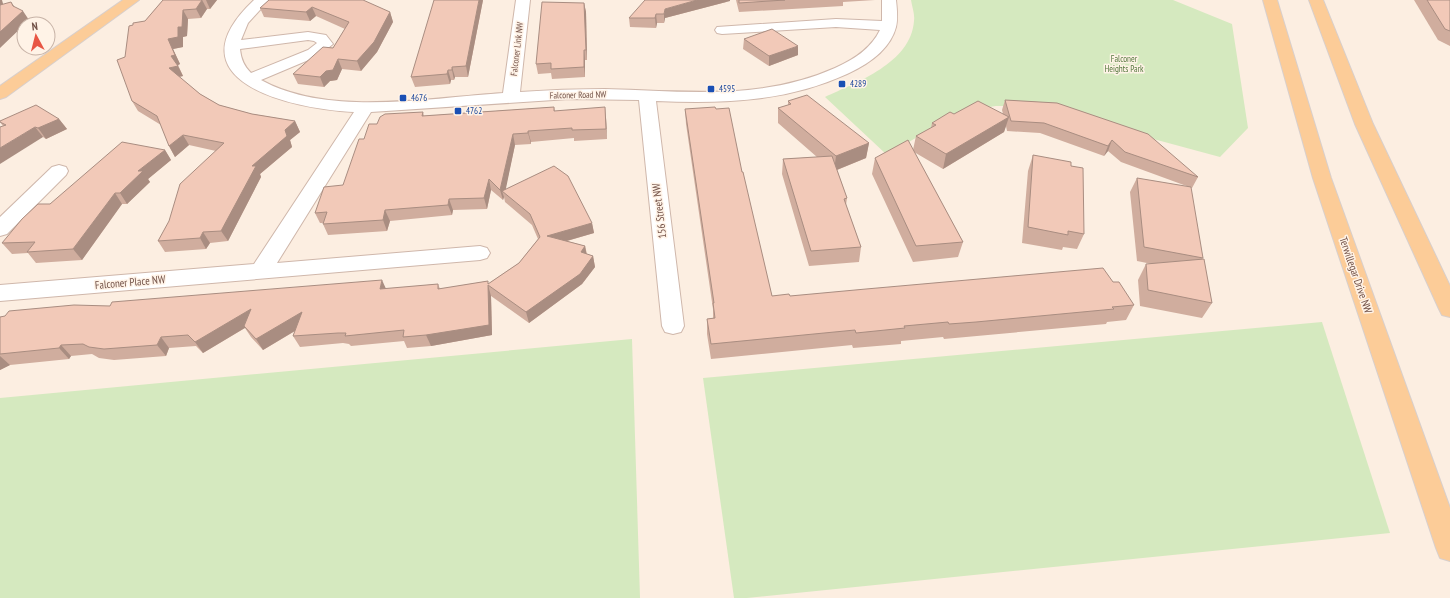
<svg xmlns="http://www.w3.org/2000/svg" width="1450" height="598" viewBox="0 0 1450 598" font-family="'PT Sans Narrow',sans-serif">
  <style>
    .green { fill: #d5e9bf }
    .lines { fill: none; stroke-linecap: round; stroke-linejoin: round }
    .minor-casing { stroke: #cfb7ab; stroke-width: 2 }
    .major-casing { stroke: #d8cfcc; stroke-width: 2 }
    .minor { fill: #fff; fill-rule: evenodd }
    .major { fill: #fccc98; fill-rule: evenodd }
    .wall { fill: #d0ad9e }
    .shaded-wall { fill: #a98d81 }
    .building { fill: #f2c9b8; stroke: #a98d81 }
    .transit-dot { fill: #1a4fb4; stroke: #fff3e7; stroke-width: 1.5 }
    .labels { text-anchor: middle; stroke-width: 3; stroke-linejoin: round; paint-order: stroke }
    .far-street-label { font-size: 9px; fill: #735248; stroke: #fff3e7 }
    .far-park-label { font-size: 9px; fill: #577940; stroke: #fff3e7 }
    .far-transit-label { font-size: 9px; fill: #164399; stroke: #fff3e7; text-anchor: start }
    .street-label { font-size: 11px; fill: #735248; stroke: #fff3e7 }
  </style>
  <rect width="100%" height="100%" fill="#fceee1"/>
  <g class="green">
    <path d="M911,0H1173L1232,24L1248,128L1220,157L1072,117L1016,106H996L961,111L887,155L825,97C857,82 911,63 914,21C915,14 912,7 911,0Z"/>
    <polygon points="1322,322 1390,533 747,598 734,598 703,378"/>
    <polygon points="632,339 640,598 0,598 0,398"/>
  </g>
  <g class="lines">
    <g class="minor-casing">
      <g id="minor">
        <path d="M254,0H269L248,23L241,40L308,32L326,35L333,44L318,56L261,80C328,117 429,98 503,93L516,0H530L520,92C548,90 576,89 605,89C683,91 761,101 835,68C853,60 871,49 880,30L836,27L722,34L717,33L715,30L717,27L836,19L882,21V0H896C897,9 898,19 896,27C890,50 867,65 847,74C786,102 722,104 656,101L684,326L681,332L673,334L665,332L662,326L639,100L569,99L371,112L277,263L480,246L487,248L490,253L487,258L480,260L0,301V285L254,264L354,112C291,109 168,81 254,0ZM308,40L314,41L317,43L308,50L251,73C244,66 241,59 240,49Z"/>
        <polygon points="59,165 66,167 68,171 66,175 7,234 0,236 0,217 52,167"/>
      </g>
    </g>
    <g class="major-casing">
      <g id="major">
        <polygon points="123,0 139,0 6,97 0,99 0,86"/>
        <polygon points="1263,0 1277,0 1331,178 1450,508 1450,561 1440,558 1436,548 1313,178"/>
        <polygon points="1309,0 1323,0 1373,124 1450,286 1450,317 1442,315 1439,309 1355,124"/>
      </g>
    </g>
    <use href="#minor" class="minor"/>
    <use href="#major" class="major"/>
  </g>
  <g class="wall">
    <polygon points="163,0 217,0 210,9 207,9 201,18 188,19 187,36 183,37 183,47 173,49 180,64 178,65 183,76 179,77 200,94 219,105 252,114 295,121 300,132 290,140 292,147 260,174 261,177 228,241 210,243 206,249 165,252 158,241 216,151 189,145 175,157 169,146 161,125 138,111 132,101 125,57 145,21"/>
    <polygon points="269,0 390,12 393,22 377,52 361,71 342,69 337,80 330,81 324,87 298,84 293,74 333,48 345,29 316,16 310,21 264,17 260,8"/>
    <polygon points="483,0 468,77 455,77 454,80 451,80 450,84 415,87 411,77"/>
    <polygon points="736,0 875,0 843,2 843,6 739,12"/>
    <polygon points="1414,0 1450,0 1450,46 1438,40"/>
    <polygon points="730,1 665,18 664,23 657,23 656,28 630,27 629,18"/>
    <polygon points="584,3 586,12 587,60 585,60 585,77 552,79 551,73 538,74 536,64"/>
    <polygon points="744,39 798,55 769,66 743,49"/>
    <polygon points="1005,100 1057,103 1198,177 1192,188 1121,162 1108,151 1104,156 1040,133 1007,131 1006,126 1004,132 943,169 914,152 963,242 958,257 913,262 872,174 875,158 913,150 916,136 931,128 932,123 954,114 1003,114 1002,110"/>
    <polygon points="788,101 869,143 866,158 837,170 847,198 846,205 861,247 859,262 809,266 782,174 783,159 817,157 778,123 778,108 788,105"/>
    <polygon points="554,107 555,111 606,118 607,139 574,141 574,138 531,142 531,144 515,145 505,190 592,223 594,233 567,241 585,246 587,254 593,256 595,267 582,284 529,323 491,296 492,335 431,346 407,348 404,341 351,346 349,344 343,343 300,347 293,336 295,331 263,350 251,337 245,328 203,353 196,346 169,348 166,356 114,360 99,358 92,354 71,356 69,359 10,365 0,370 0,317 110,306 386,289 438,284 440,289 488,281 488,284 519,263 538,239 532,225 505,202 504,197 503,200 491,190 487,209 453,210 452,215 390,221 387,231 328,235 323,224 324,223 320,223 315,213 343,185 364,139 377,124 423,112 424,116"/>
    <polygon points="685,109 742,172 772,296 790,296 1113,282 1134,305 1126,320 1107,322 1106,324 944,339 943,337 901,341 901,344 853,348 852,345 711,359 707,334 707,319 713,318 713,309 686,124"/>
    <polygon points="59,119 67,129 46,139 43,137 3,126 0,122 0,121"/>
    <polygon points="165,150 171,160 148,179 150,182 127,204 122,204 82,260 36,263 28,253 12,254 2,243 50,204"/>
    <polygon points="1033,155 1071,166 1084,234 1077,249 1063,247 1062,250 1022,243 1028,171"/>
    <polygon points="1137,178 1203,258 1202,259 1212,303 1202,318 1140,306 1138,280 1146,264 1152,264 1137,261 1130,192"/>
  </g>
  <g class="shaded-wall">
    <polygon points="0,0 2,0 6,15 0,5"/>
    <polygon points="202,0 207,9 201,18 196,9"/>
    <polygon points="206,0 217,0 210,9"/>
    <polygon points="479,0 483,0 468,77 466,66"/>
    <polygon points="697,0 730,0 730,1 665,18 664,23 664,14 665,9"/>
    <polygon points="11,2 18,12 23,11 29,20 25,24 24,24 24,25 0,48 0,32"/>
    <polygon points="584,3 586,12 587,60 586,50"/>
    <polygon points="312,7 316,16 310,21 306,12"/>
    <polygon points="183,10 188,19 187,36 183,37 183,47 173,49 180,64 176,66 171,56 168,39"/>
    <polygon points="390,12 393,22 377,52 361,71 357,61"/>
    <polygon points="656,14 657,23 656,28 655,18"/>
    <polygon points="798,46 798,55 769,66 769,56"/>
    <polygon points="584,50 585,60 585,77 584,67"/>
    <polygon points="338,59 342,69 337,80 330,81 324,87 320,77"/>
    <polygon points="178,66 183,76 174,78 169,68"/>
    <polygon points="452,67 455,77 454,80 452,70"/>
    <polygon points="448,70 451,80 450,84 447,74"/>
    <polygon points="605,107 606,118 607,139 606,129"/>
    <polygon points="1009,117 1004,132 943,169 946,154"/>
    <polygon points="59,119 67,129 46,139 38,128"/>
    <polygon points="295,121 300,132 290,140 292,147 260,174 261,177 228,241 221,231 252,166 285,130"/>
    <polygon points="35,127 43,137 0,164 0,148"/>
    <polygon points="528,131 531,142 531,144 528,133"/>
    <polygon points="513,134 515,145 505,193 502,191 504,197 503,200 500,190"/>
    <polygon points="183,135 189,145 175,157 169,146"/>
    <polygon points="1112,140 1108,151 1104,156 1108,146"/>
    <polygon points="869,143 866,158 834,171 836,156"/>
    <polygon points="165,150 171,160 148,179 150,182 127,204 120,193 138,171"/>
    <polygon points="489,179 491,190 487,209 484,198"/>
    <polygon points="115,193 122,204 82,260 73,249"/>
    <polygon points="449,199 453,210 452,215 448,205"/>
    <polygon points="385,210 390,221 387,231 383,220"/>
    <polygon points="592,223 594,233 549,246 547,236"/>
    <polygon points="203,232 210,243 206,249 200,238"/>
    <polygon points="585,246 587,257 581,252"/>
    <polygon points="593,256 595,267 582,284 529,323 526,312"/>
    <polygon points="382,280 387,291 380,289"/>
    <polygon points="488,285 491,296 492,335 431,346 426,335"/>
    <polygon points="251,309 258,320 203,353 195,342"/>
    <polygon points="302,312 308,323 263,350 256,339"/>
    <polygon points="161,337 169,348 166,356 157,345"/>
    <polygon points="61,345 71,356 69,359 59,348"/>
    <polygon points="0,356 10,365 0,370"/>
  </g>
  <g class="building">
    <polygon points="163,0 202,0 196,9 183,10 182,27 178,27 178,37 168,39 175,55 171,56 178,66 169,68 200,94 219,105 252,114 295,121 285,130 287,136 252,166 256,166 221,231 203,232 200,238 158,241 169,221 180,184 224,143 183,135 169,146 157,116 132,101 117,60 125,57 129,26 133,25 133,23 145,21"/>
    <polygon points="269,0 363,0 390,12 374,42 357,61 338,59 333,70 326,71 320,77 293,74 323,47 333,48 349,22 312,7 306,12 260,8"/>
    <polygon points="434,0 479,0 466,66 452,67 452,70 448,70 447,74 411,77"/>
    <polygon points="645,0 697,0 665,9 664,14 656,14 655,18 629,18"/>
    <polygon points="739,0 785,0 739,3"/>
    <polygon points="1427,0 1450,0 1450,31 1445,29"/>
    <polygon points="11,2 13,6 23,11 0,32 0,5"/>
    <polygon points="542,2 584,3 586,50 584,50 584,67 551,69 551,63 536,64"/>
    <polygon points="772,29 798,46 769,56 744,39"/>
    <polygon points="807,95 869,143 836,156 778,108 791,104 788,101"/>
    <polygon points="1005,100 1057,103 1148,134 1198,177 1125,152 1112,140 1108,146 1044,123 1011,121"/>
    <polygon points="978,101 1009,117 946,154 916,136 936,125 932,123 950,112 954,114"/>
    <polygon points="36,105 59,119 38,128 35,127 0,148 0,127 6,125 0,122 0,121"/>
    <polygon points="554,107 554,111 605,107 606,129 572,130 572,128 528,131 528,133 513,134 500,190 489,179 484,198 449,199 448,205 385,210 383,220 323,224 327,212 315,213 324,187 343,185 359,139 364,139 369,124 377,124 380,117 385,114 423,112 422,116"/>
    <polygon points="715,107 716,109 729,108 742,172 743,172 772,296 789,294 790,296 866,289 1103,268 1113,282 1119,282 1134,305 1112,307 1114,309 976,322 949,324 948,322 904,326 905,328 856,333 855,330 711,344 707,319 715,318 713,303 714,303 685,109"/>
    <polygon points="908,140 963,242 916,246 875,158"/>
    <polygon points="122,142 165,150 138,171 143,171 120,193 115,193 73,249 27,252 35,242 2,243 22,219 38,204 50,204"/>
    <polygon points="1033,155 1071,162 1071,166 1083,168 1084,234 1068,231 1068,235 1028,227"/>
    <polygon points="832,156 847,198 844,199 861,247 811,251 783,159"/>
    <polygon points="554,166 568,176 592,223 547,236 585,246 581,252 593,256 580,274 526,312 488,285 489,325 426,335 403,337 404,330 345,336 346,333 338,333 293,336 302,312 256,339 244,326 251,309 195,342 188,335 161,337 157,345 104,349 89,347 83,344 61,345 59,348 0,354 0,317 5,316 9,311 74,305 110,306 112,302 382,280 380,289 438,284 438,289 488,281 488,284 519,263 540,237 530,214 502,191"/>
    <polygon points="1137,178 1191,187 1203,258 1144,247"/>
    <polygon points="1204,259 1212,303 1148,290 1146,264"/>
  </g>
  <g class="transit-dot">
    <rect x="838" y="80" width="8" height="8" rx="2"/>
    <rect x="707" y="85" width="8" height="8" rx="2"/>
    <rect x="399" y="94" width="8" height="8" rx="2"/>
    <rect x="454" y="107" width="8" height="8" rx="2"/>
  </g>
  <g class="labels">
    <g class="far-street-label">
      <text transform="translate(517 49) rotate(-83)" y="3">Falconer Link NW</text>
      <text transform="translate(578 95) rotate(-1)" y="3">Falconer Road NW</text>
    </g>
    <g class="far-park-label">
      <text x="1124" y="62">Falconer<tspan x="1124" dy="10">Heights Park</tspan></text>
    </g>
    <g class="far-transit-label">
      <text x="850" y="87">4289</text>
      <text x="719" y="92">4595</text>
      <text x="411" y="101">4676</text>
      <text x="466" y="114">4762</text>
    </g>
    <g class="street-label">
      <text transform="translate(659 211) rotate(-97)" y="4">156 Street NW</text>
      <text transform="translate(1356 275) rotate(71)" y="4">Terwillegar Drive NW</text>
      <text transform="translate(130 282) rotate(-5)" y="4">Falconer Place NW</text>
    </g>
  </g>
  <g transform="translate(36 36) rotate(353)"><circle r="19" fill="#fff3e7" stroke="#c7b3a7"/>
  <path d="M0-3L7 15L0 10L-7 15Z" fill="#e85644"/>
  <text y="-6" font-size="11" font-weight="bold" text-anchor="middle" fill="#735248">N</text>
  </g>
</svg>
